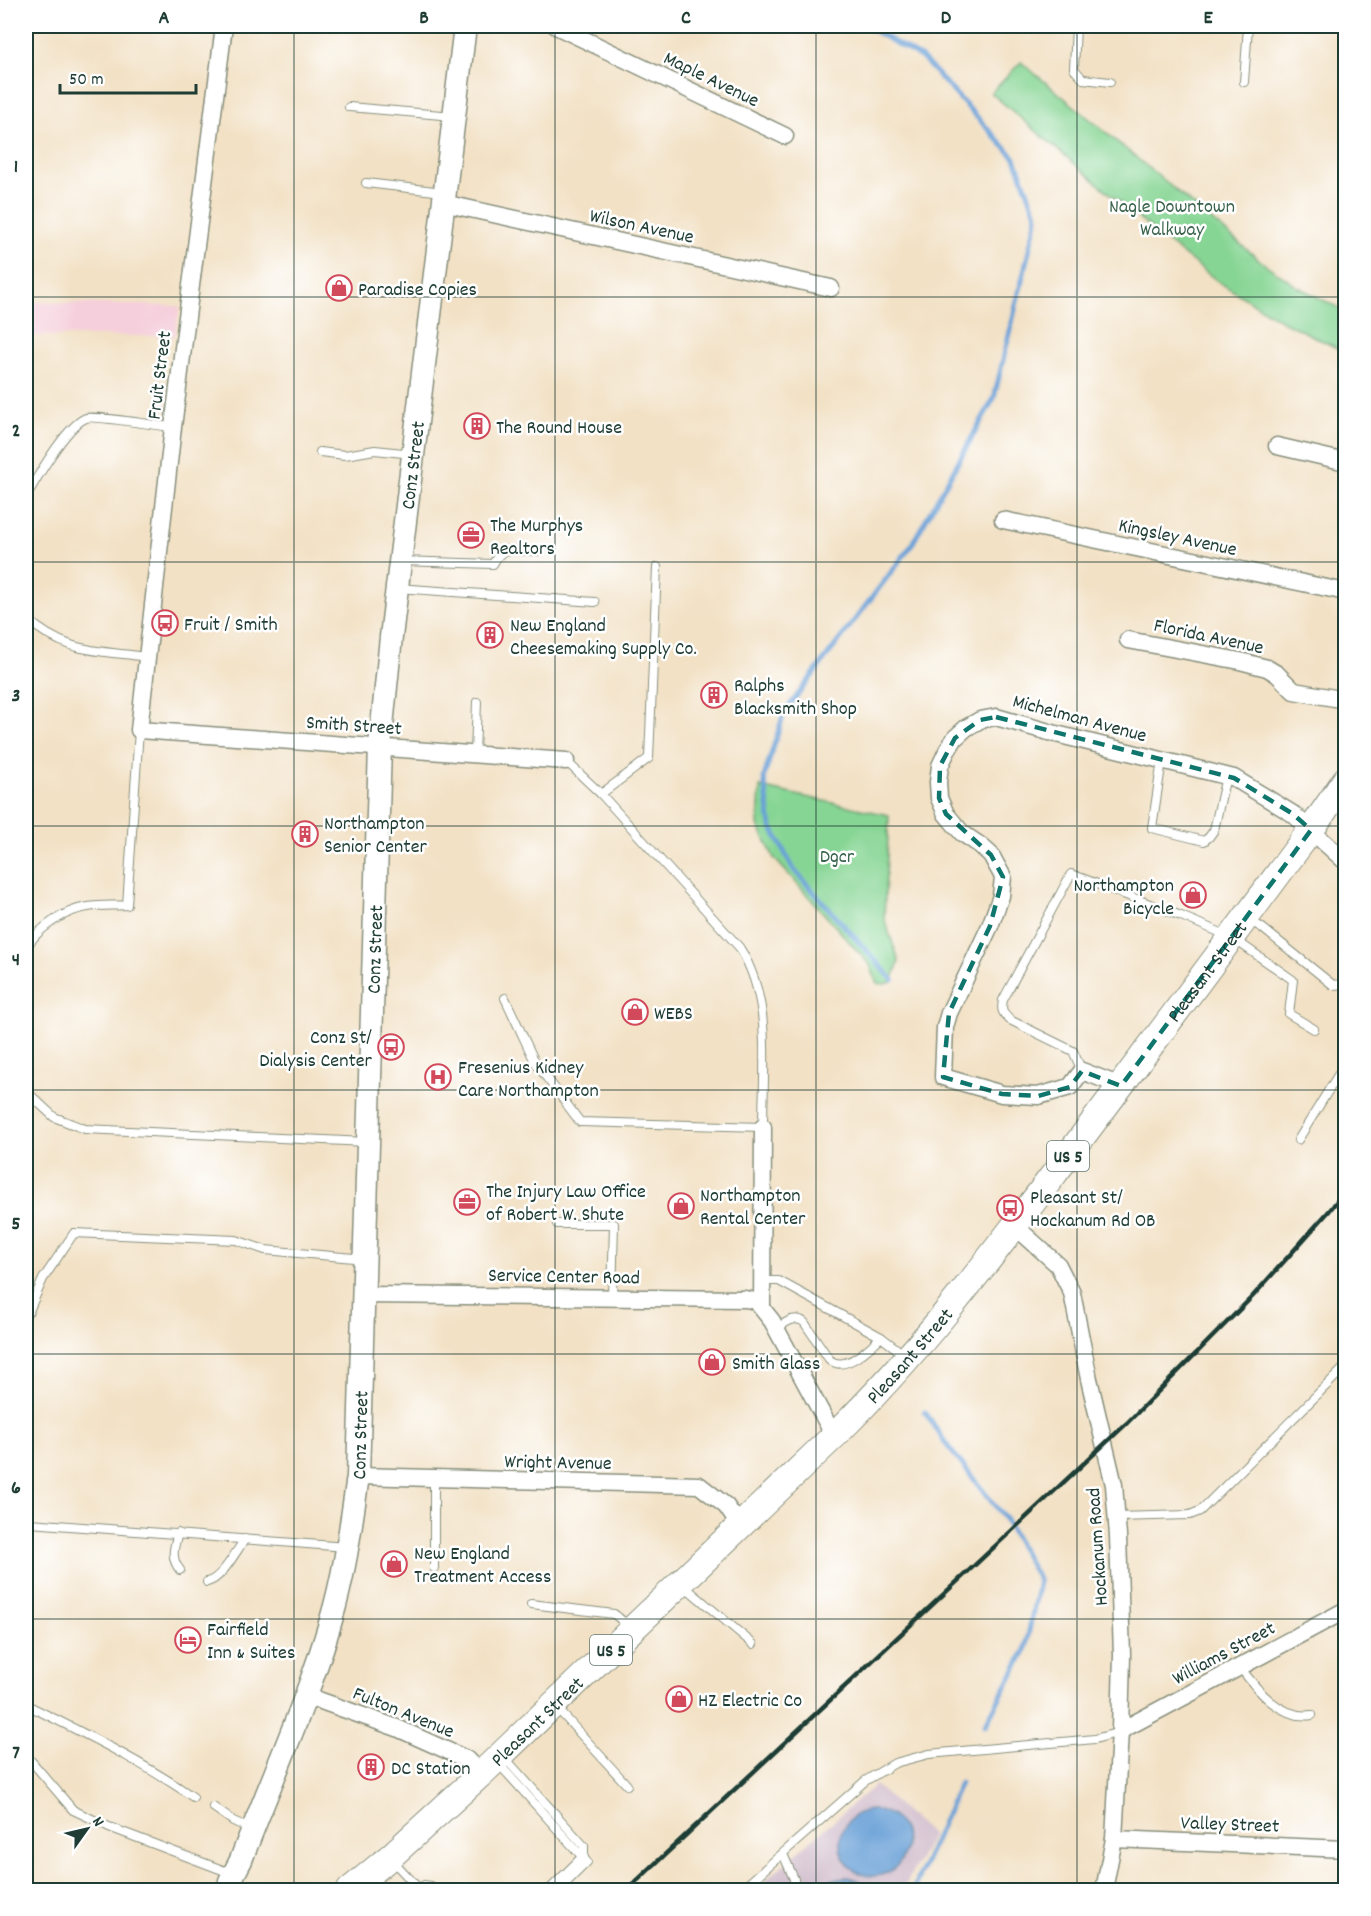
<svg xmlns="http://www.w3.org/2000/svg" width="1371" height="1916" viewBox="0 0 1371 1916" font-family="Dekko,sans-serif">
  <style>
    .built { fill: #f5cfdb }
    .industrial { fill: #d1bdcc }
    .green { fill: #87d594; stroke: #538964; stroke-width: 1.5 }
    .water { fill: #69a0d7; stroke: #446e86; stroke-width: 1.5 }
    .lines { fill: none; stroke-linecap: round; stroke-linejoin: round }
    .stream { stroke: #69a0d7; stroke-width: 5 }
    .service-casing { stroke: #888f7c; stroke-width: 10 }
    .minor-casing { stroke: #888f7c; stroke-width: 19 }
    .secondary-casing { stroke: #888f7c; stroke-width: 25 }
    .primary-casing { stroke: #888f7c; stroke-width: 28 }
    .service { stroke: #fff; stroke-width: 8 }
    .minor { stroke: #fff; stroke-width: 16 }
    .secondary { stroke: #fff; stroke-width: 22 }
    .primary { stroke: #fff; stroke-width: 26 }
    .rail { stroke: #1f3d34; stroke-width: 4.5 }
    .marked { fill: none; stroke: #0f766e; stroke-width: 4.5; stroke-dasharray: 12 8; stroke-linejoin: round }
    .grid { fill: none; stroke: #1f3d34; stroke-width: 1.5; stroke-opacity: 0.55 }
    .labels { text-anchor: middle; stroke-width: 5; stroke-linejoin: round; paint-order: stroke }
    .shield { fill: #fff; stroke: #627771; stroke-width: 1.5 }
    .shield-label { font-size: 18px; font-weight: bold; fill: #1f3d34 }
    .street-label { font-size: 20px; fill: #1f3d34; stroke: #fff }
    .park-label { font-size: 20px; fill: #39634c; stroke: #fff }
    .poi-label { font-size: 20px; fill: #1f3d34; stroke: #fff; text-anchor: start }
    .neatline { fill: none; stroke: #1f3d34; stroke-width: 2 }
    .grid-label { font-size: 20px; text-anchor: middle; font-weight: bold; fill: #1f3d34 }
  </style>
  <rect width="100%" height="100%" fill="#fff"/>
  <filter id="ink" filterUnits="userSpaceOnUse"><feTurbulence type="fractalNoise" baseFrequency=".0167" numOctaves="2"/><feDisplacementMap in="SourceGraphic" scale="12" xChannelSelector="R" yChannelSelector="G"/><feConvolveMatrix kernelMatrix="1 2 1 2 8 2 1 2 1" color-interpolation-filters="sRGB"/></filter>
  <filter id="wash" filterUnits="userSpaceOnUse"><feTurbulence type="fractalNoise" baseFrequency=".008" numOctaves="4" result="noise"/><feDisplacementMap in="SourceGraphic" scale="24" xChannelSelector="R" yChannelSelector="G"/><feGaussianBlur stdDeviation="1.35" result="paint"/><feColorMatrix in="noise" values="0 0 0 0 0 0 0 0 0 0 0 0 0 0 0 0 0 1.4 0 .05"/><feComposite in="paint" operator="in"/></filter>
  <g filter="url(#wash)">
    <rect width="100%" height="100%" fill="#f2e1c5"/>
    <polygon class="built" points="26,302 180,306 175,336 26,336"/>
    <polygon class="industrial" points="875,1785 932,1835 903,1890 754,1890"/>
    <g class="green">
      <polygon points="1021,62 1262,262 1298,287 1345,311 1345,352 1282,321 1220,283 1167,242 991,93"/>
      <polygon points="760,787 889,815 884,918 899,961 892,982 884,984 877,983 870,965 774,858 758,825"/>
    </g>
    <g class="water">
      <circle cx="873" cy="1843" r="33"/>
      <path d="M847,1877L858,1880L870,1890H817C826,1881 834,1878 847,1877Z"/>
    </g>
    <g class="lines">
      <g class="stream">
        <polyline points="866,26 922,58 1015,158 1037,217 994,398 911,546 784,713 764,777 771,826 794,870 893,980"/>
        <polyline points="925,1412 949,1448 1004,1517 1039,1581 1025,1651 985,1725"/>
        <polyline points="913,1890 960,1783"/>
      </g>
    </g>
  </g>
  <g filter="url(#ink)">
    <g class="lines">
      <g class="service-casing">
        <g id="service">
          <polyline points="1076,26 1074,69 1083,79 1110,82"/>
          <polyline points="1244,82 1248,26"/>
          <polyline points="349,107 453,116"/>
          <polyline points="366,183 443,192"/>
          <polyline points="320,452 345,455 375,450 413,454"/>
          <path d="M26,497C36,479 67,425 86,418C93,415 160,426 173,427"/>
          <polyline points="401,561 493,564 497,557 505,550 538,551"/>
          <polyline points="397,588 595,602"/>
          <path d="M26,618C66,654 97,650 147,657"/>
          <polyline points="475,753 477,702"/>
          <polyline points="1162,760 1152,828 1204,841 1209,837 1214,830 1226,776"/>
          <polyline points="601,794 649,758 657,567"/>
          <polyline points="1248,920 1261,927 1333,985 1343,984 1346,982"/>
          <path d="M26,948C38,928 65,910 88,907C101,905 114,906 127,905L139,730"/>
          <path d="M505,998L535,1062L580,1122L763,1127C763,1066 773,1000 739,947L601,794L566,761"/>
          <path d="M1082,1071L1073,1051L1010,1020C1002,1013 1001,1010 1003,1000L1071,874L1181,916L1231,937L1293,980L1289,1014L1314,1029"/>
          <polyline points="26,1091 54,1117 85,1129 367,1142"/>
          <polyline points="1298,1140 1346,1062"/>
          <polyline points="557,1224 614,1224 612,1297"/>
          <polyline points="762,1281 779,1281 881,1337 906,1356"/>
          <polyline points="26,1314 29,1311 43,1279 74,1233 236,1240 265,1250 365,1259"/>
          <path d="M777,1328C786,1323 794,1315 804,1322L829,1359C844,1374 869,1348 881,1337"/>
          <polyline points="1117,1517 1190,1515 1200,1511 1346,1366"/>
          <polyline points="30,1523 347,1547"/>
          <path d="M178,1533C174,1547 170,1558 180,1570"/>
          <polyline points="434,1568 434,1478"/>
          <path d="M207,1582C222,1579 236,1551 245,1539"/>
          <polyline points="683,1585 753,1644"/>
          <polyline points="531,1604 614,1614 630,1627"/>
          <path d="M1240,1667C1256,1689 1281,1720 1312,1715"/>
          <path d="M26,1707L29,1706C85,1734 141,1761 193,1797"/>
          <polyline points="556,1707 627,1785"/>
          <polyline points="26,1755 73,1810 109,1827 233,1874"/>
          <polyline points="504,1757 584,1846 584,1855 549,1890"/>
          <polyline points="498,1763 587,1862 559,1890"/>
          <polyline points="213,1807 233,1821 253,1830"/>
          <polyline points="783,1854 794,1879 794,1890"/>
          <polyline points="392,1860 420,1890"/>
          <polyline points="415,1890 424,1885 431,1886 435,1890"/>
          <polyline points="741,1890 865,1781 895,1763 929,1754 1095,1739 1120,1732"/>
        </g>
      </g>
      <g class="minor-casing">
        <g id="minor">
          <polyline points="224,26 173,427 139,730 566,761"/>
          <polyline points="556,26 785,136"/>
          <polyline points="443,203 831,288"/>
          <polyline points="1277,446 1346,462"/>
          <polyline points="1003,520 1346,592"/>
          <polyline points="1128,640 1240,661 1267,668 1277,674 1294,691 1346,700"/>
          <polyline points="1121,1086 1082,1071 1070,1087 1038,1096 1002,1094 943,1077 945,1027 949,1013 990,926 1001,896 1003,877 991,855 981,846 962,833 946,814 939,798 938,782 940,766 947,751 955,738 966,728 980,720 996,717 1056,734 1234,778 1293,814 1346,862"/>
          <polyline points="1015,1226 1058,1265 1072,1293 1089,1379 1114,1485 1118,1536 1122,1655 1120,1731 1114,1839 1104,1890"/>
          <polyline points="363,1295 745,1299 756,1301 772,1321 834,1436"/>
          <polyline points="762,1307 763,1127"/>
          <polyline points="358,1476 699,1485 726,1506 740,1526"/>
          <polyline points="307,1696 397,1728 466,1759 481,1774"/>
          <polyline points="1120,1731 1346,1610"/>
          <polyline points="1114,1839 1346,1849"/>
        </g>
      </g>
      <g class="secondary-casing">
        <g id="secondary">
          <path id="s1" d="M228,1890L230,1881L241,1860C271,1780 307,1703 331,1620C345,1573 351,1524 358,1476L380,746L391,637L465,26"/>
        </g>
      </g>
      <g class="primary-casing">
        <g id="primary">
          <path id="s2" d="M350,1890L390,1857L481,1774L834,1436C920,1352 991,1257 1064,1161C1147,1051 1229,941 1311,830L1346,779"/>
        </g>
      </g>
      <use href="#service" class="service"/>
      <use href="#minor" class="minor"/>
      <use href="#secondary" class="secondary"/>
      <use href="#primary" class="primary"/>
      <polyline class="rail" points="627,1890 1127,1423 1253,1296 1330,1210 1346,1189"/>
    </g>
  </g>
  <path class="marked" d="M996,717L1234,778L1293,814L1311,830L1121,1086L1082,1071L1070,1087L1038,1096L1002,1094L943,1077L949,1013L990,926L1003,877L991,855L946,814L939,798L940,766L955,738L980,720Z"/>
  <path class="grid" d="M294,26V1890M555,26V1890M816,26V1890M1077,26V1890M26,297H1346M26,562H1346M26,826H1346M26,1090H1346M26,1354H1346M26,1619H1346"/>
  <defs>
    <g id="shop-ring" transform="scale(1.35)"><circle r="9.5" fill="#fff" stroke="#d1495b" stroke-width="1.5"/><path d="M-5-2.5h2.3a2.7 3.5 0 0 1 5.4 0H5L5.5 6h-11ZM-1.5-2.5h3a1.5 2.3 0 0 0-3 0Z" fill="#d1495b"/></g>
    <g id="building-ring" transform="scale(1.35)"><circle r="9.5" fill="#fff" stroke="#d1495b" stroke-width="1.5"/><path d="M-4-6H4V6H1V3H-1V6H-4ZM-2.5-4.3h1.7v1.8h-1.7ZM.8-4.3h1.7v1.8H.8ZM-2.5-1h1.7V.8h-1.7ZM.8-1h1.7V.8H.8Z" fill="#d1495b"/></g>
    <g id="office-ring" transform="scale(1.35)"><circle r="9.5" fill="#fff" stroke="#d1495b" stroke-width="1.5"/><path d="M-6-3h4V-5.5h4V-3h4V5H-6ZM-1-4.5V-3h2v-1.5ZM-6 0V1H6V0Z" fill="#d1495b"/></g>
    <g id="bus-ring" transform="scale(1.35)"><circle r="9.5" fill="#fff" stroke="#d1495b" stroke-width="1.5"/><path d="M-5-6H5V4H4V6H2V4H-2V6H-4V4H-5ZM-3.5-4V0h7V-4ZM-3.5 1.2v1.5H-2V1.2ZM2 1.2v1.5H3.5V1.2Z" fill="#d1495b"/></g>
    <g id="hospital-ring" transform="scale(1.35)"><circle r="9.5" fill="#fff" stroke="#d1495b" stroke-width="1.5"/><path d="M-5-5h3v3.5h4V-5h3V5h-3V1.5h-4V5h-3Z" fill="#d1495b"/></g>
    <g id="hotel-ring" transform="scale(1.35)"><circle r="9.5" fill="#fff" stroke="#d1495b" stroke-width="1.5"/><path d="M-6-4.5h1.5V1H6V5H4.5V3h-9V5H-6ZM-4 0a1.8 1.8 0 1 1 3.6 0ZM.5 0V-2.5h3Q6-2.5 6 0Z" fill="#d1495b"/></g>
  </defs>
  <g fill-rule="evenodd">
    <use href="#shop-ring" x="339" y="288"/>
    <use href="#building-ring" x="477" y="426"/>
    <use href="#office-ring" x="471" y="535"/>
    <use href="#bus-ring" x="165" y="623"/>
    <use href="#building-ring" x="490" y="635"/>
    <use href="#building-ring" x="714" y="695"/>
    <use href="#building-ring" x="305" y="834"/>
    <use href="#shop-ring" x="1193" y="895"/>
    <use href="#shop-ring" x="635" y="1012"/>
    <use href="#bus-ring" x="391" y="1047"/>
    <use href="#hospital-ring" x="438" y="1077"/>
    <use href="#office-ring" x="467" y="1202"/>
    <use href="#shop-ring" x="681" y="1206"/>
    <use href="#bus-ring" x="1010" y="1208"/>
    <use href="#shop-ring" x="712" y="1362"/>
    <use href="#shop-ring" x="394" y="1564"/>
    <use href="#hotel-ring" x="188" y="1640"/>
    <use href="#shop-ring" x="679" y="1699"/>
    <use href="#building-ring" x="371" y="1767"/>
  </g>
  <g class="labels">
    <g class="shield">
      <rect x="1047" y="1141" width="42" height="30" rx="4.5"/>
      <rect x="590" y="1635" width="42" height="30" rx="4.5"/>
    </g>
    <g class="shield-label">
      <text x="1068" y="1162">US 5</text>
      <text x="611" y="1656">US 5</text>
    </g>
    <g class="street-label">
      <text transform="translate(712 78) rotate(26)" y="7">Maple Avenue</text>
      <text transform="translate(642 225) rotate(12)" y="7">Wilson Avenue</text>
      <text transform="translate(158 375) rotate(-83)" y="7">Fruit Street</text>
      <text dy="7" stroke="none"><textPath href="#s1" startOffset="1449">Conz Street</textPath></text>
      <text transform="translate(1178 536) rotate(12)" y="7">Kingsley Avenue</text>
      <text transform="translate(1209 635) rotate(12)" y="7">Florida Avenue</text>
      <text transform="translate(1080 717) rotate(15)" y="7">Michelman Avenue</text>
      <text transform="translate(354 724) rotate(4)" y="7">Smith Street</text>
      <text dy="7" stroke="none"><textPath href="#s1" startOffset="963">Conz Street</textPath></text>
      <text dy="7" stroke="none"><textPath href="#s2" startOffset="1260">Pleasant Street</textPath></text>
      <text transform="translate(564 1275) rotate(1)" y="7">Service Center Road</text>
      <text dy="7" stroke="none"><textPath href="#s2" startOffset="774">Pleasant Street</textPath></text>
      <text dy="7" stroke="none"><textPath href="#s1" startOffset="477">Conz Street</textPath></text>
      <text transform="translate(558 1461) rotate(1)" y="7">Wright Avenue</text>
      <text transform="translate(1096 1547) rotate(-94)" y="7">Hockanum Road</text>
      <text transform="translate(1223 1652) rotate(-28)" y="7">Williams Street</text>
      <text transform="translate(404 1711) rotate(22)" y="7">Fulton Avenue</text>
      <text dy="7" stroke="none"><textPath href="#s2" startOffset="252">Pleasant Street</textPath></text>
      <text transform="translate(1230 1823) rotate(2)" y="7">Valley Street</text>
    </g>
    <g class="park-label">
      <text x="1172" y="212">Nagle Downtown<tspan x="1172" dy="23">Walkway</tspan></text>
      <text x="837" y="862">Dgcr</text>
    </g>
    <g class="poi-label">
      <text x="358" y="295">Paradise Copies</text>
      <text x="496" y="433">The Round House</text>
      <text x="490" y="531">The Murphys<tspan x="490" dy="23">Realtors</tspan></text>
      <text x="184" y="630">Fruit / Smith</text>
      <text x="510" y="631">New England<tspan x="510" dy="23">Cheesemaking Supply Co.</tspan></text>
      <text x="734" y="691">Ralphs<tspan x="734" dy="23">Blacksmith Shop</tspan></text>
      <text x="324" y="829">Northampton<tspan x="324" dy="23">Senior Center</tspan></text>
      <text x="1174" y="891" text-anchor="end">Northampton<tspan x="1174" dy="23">Bicycle</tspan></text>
      <text x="654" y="1019">WEBS</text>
      <text x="372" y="1043" text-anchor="end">Conz St/<tspan x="372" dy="23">Dialysis Center</tspan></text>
      <text x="458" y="1073">Fresenius Kidney<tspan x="458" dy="23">Care Northampton</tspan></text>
      <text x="486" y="1197">The Injury Law Office<tspan x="486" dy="23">of Robert W. Shute</tspan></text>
      <text x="700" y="1201">Northampton<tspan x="700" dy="23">Rental Center</tspan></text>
      <text x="1030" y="1203">Pleasant St/<tspan x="1030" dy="23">Hockanum Rd OB</tspan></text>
      <text x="732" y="1369">Smith Glass</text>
      <text x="414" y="1559">New England<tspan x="414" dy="23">Treatment Access</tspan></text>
      <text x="207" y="1635">Fairfield<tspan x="207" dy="23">Inn &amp; Suites</tspan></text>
      <text x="698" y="1706">HZ Electric Co</text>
      <text x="391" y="1774">DC Station</text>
    </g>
  </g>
  <rect width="1371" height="1916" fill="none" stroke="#fff" stroke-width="66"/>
  <g transform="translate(87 1829) rotate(56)" stroke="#ffffff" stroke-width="4.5" paint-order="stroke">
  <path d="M0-4.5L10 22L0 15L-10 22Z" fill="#1f3d34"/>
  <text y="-9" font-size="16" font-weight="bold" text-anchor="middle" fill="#1f3d34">N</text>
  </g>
  <path d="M60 84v9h136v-9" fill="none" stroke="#1f3d34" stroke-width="3"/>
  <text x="69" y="84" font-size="18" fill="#1f3d34" stroke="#ffffff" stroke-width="4.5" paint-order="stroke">50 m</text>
  <rect x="33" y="33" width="1305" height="1850" class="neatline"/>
  <g class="grid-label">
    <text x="164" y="23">A</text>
    <text x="424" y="23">B</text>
    <text x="686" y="23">C</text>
    <text x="946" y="23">D</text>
    <text x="1208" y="23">E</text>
    <text x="16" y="172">1</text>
    <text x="16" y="436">2</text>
    <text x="16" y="701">3</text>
    <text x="16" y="965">4</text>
    <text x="16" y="1229">5</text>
    <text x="16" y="1493">6</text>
    <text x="16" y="1758">7</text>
  </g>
</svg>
